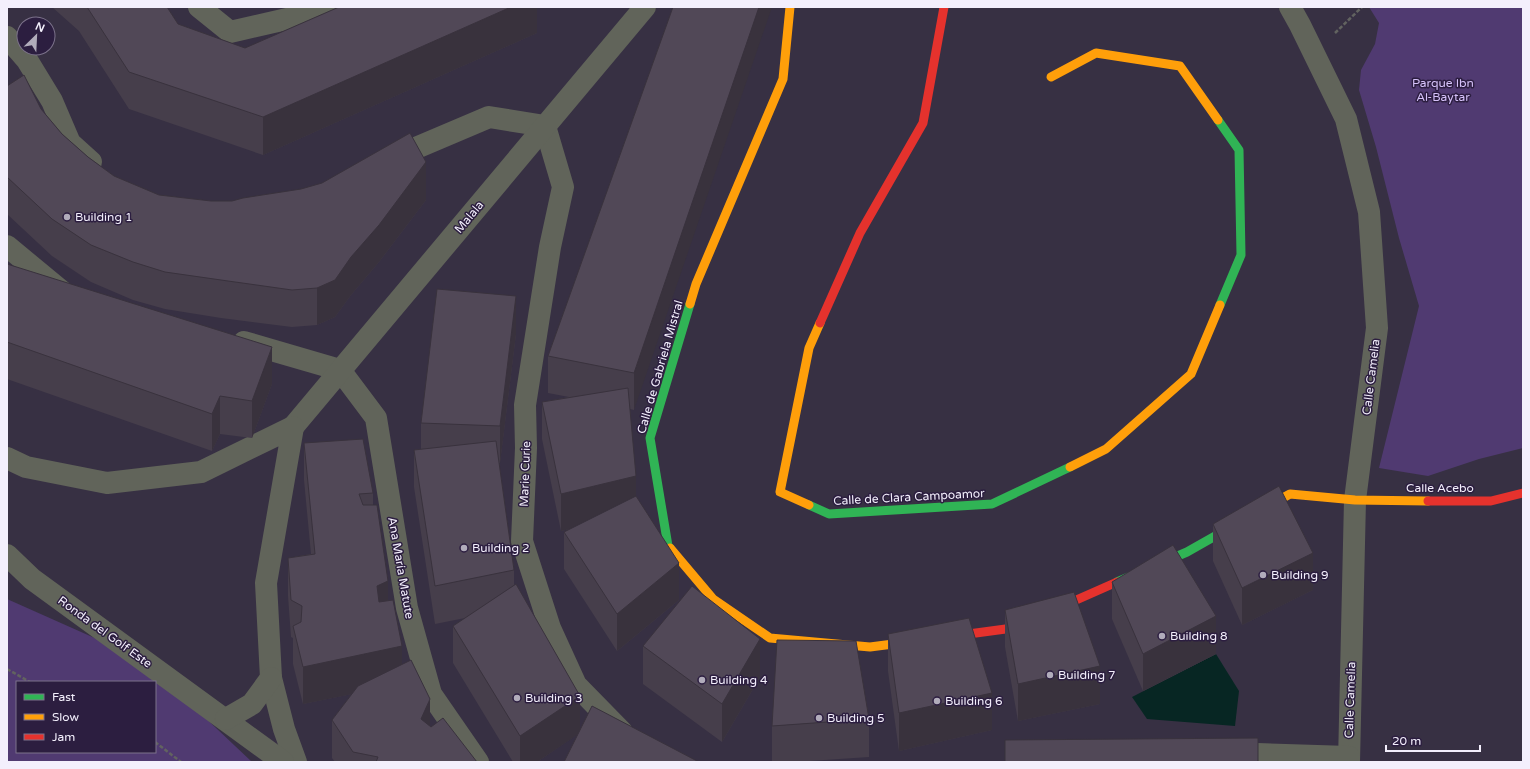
<svg xmlns="http://www.w3.org/2000/svg" width="1530" height="769" viewBox="0 0 1530 769" font-family="'Varela Round',sans-serif">
  <style>
    .green { fill: #503a71; fill-rule: evenodd }
    .water { fill: #072623 }
    .lines { fill: none; stroke-linecap: round; stroke-linejoin: round }
    .path { stroke: #626360; stroke-width: 2.5; stroke-dasharray: 4 2; stroke-linecap: butt }
    .street { stroke: #61645a; stroke-width: 22 }
    .fast { stroke: #30b455; stroke-width: 9 }
    .slow { stroke: #ff9f0a; stroke-width: 9 }
    .jam { stroke: #e5322d; stroke-width: 9 }
    .wall { fill: #463e4b }
    .shaded-wall { fill: #39323d }
    .building { fill: #514857; stroke: #39323d }
    .poi-dot { fill: #b1acbb; stroke: #2c1e40; stroke-width: 1.5 }
    .labels { text-anchor: middle; stroke-width: 3; stroke-linejoin: round; paint-order: stroke }
    .park-label { font-size: 12px; fill: #d6c2fa; stroke: #2c1e40 }
    .poi-label { font-size: 12px; fill: #f3effc; stroke: #2c1e40; text-anchor: start }
    .street-label { font-size: 12px; fill: #f3effc; stroke: #2c1e40 }
  </style>
  <rect width="100%" height="100%" fill="#373043"/>
  <g class="green">
    <polygon points="1369,7 1523,7 1523,448 1479,459 1428,476 1379,468 1419,306 1399,238 1376,147 1359,90 1361,70 1375,44 1379,23"/>
    <path d="M7,599L144,660L252,762H7ZM17,682H155V752H17Z"/>
  </g>
  <polygon class="water" points="1216,654 1239,691 1235,726 1147,719 1132,697"/>
  <g class="lines">
    <g class="path">
      <polyline points="1335,33 1362,7"/>
      <polyline points="7,669 30,682"/>
      <polyline points="155,742 181,762"/>
    </g>
    <g class="street">
      <polyline points="199,7 230,32 339,7"/>
      <polyline points="1290,7 1300,25 1346,119 1369,212 1377,328 1355,500 1349,762"/>
      <polyline points="7,37 27,60 52,101 70,143 91,162"/>
      <polyline points="390,159 489,117 545,126 563,187 550,247 525,405 526,448 522,541 550,628 576,685 622,732"/>
      <polyline points="7,246 65,294"/>
      <polyline points="244,342 340,370 376,418 407,608 431,694 478,762"/>
      <polyline points="293,427 645,7"/>
      <polyline points="7,458 26,467 107,483 201,472 293,427 266,583 271,678 284,729 296,762"/>
      <polyline points="7,555 32,579 283,762"/>
      <polyline points="226,719 252,704 271,678"/>
      <polyline points="1228,753 1349,757"/>
    </g>
    <g class="fast">
      <polyline points="1218,120 1239,150 1241,255 1220,305"/>
      <polyline points="809,505 829,514 992,504 1070,467"/>
      <polyline points="670,548 668,546 650,438 690,304"/>
      <polyline points="1117,582 1187,552 1270,505"/>
    </g>
    <g class="slow">
      <polyline points="1051,77 1096,53 1180,66 1218,120"/>
      <polyline points="690,304 696,284 783,79 790,7"/>
      <polyline points="1070,467 1106,449 1191,374 1220,305"/>
      <polyline points="809,505 780,492 809,348 820,323"/>
      <polyline points="1270,505 1290,494 1355,500 1428,501"/>
      <polyline points="670,548 713,599 770,638 870,647 924,640"/>
    </g>
    <g class="jam">
      <polyline points="820,323 860,233 923,123 944,7"/>
      <polyline points="1428,501 1491,501 1523,493"/>
      <polyline points="924,640 1013,628 1117,582"/>
    </g>
  </g>
  <g class="wall">
    <polygon points="52,7 167,7 178,24 245,48 537,7 537,33 263,155 129,109 79,31"/>
    <polygon points="673,7 634,410 630,409 636,496 679,600 617,651 564,569 564,532 570,529 561,531 542,439 542,402 569,397 548,393 548,356"/>
    <polygon points="7,86 41,109 62,134 88,157 114,176 159,195 211,201 426,200 379,262 351,295 335,317 317,325 292,327 221,318 165,309 133,300 91,282 52,256 7,214"/>
    <polygon points="7,264 272,384 252,438 220,434 212,451 7,379"/>
    <polygon points="516,334 500,463 499,463 514,570 514,586 578,734 537,762 513,762 453,663 453,626 465,618 435,624 414,487 414,450 421,449 421,423"/>
    <polygon points="304,443 373,493 373,505 388,600 402,664 430,726 477,762 335,762 332,758 332,720 352,694 303,704 293,664 293,638 291,637 288,596 288,558 311,554 304,480"/>
    <polygon points="1213,524 1313,590 1242,625 1213,561"/>
    <polygon points="1112,582 1216,654 1143,691 1112,619"/>
    <polygon points="1005,610 1100,704 1018,721 1005,647"/>
    <polygon points="888,634 992,730 899,751 888,671"/>
    <polygon points="643,646 760,677 722,742 643,684"/>
    <polygon points="869,719 869,757 795,762 772,762 772,726"/>
  </g>
  <g class="shaded-wall">
    <polygon points="511,7 537,7 537,33 263,155 263,117"/>
    <polygon points="759,7 772,7 634,410 634,373"/>
    <polygon points="426,162 426,200 379,262 351,295 335,317 317,325 317,288"/>
    <polygon points="516,296 516,334 500,463 500,426"/>
    <polygon points="272,347 272,384 252,438 252,401"/>
    <polygon points="220,396 220,434 212,451 212,414"/>
    <polygon points="636,476 636,514 561,531 561,494"/>
    <polygon points="1313,553 1313,590 1242,625 1242,588"/>
    <polygon points="679,563 679,600 617,651 617,614"/>
    <polygon points="388,581 388,618 377,623 377,586"/>
    <polygon points="1216,616 1216,654 1143,691 1143,654"/>
    <polygon points="760,639 760,677 722,742 722,704"/>
    <polygon points="402,646 402,684 303,704 303,667"/>
    <polygon points="1100,666 1100,704 1018,721 1018,684"/>
    <polygon points="992,693 992,730 899,751 899,713"/>
    <polygon points="580,696 580,733 537,762 520,762 520,736"/>
    <polygon points="430,699 430,736 421,719"/>
  </g>
  <g class="building">
    <polygon points="87,7 167,7 178,24 245,48 339,7 511,7 263,117 129,72"/>
    <polygon points="673,7 759,7 634,373 548,356"/>
    <polygon points="24,75 41,109 62,134 88,157 114,176 159,195 211,201 232,201 243,198 301,189 322,183 410,133 426,162 379,225 351,257 335,280 317,288 292,290 221,280 165,272 133,262 91,245 52,219 7,177 7,86"/>
    <polygon points="7,264 272,347 252,401 220,396 212,414 7,342"/>
    <polygon points="437,289 516,296 500,426 421,423"/>
    <polygon points="628,388 636,476 561,494 542,402"/>
    <polygon points="363,439 373,493 359,494 363,505 377,505 388,581 377,586 379,602 393,600 402,646 303,667 293,626 301,622 302,606 291,600 288,558 315,554 304,443"/>
    <polygon points="496,441 514,570 435,586 414,450"/>
    <polygon points="1279,486 1313,553 1242,588 1213,524"/>
    <polygon points="636,496 679,563 617,614 564,532"/>
    <polygon points="1173,545 1216,616 1143,654 1112,582"/>
    <polygon points="516,584 580,696 520,736 453,626"/>
    <polygon points="692,586 760,639 722,704 643,646"/>
    <polygon points="1074,592 1100,666 1018,684 1005,610"/>
    <polygon points="969,618 992,693 899,713 888,634"/>
    <polygon points="777,640 856,641 869,719 772,726"/>
    <polygon points="411,660 430,699 421,719 431,727 443,718 477,762 376,762 378,757 353,752 332,720 358,686"/>
    <polygon points="592,706 699,762 564,762"/>
    <polygon points="1258,738 1258,762 1005,762 1005,740"/>
  </g>
  <g class="poi-dot">
    <circle cx="67" cy="217" r="4"/>
    <circle cx="464" cy="548" r="4"/>
    <circle cx="1263" cy="575" r="4"/>
    <circle cx="1162" cy="636" r="4"/>
    <circle cx="1050" cy="675" r="4"/>
    <circle cx="702" cy="680" r="4"/>
    <circle cx="517" cy="698" r="4"/>
    <circle cx="937" cy="701" r="4"/>
    <circle cx="819" cy="718" r="4"/>
  </g>
  <g class="labels">
    <g class="park-label">
      <text x="1443" y="87">Parque Ibn<tspan x="1443" dy="14">Al-Baytar</tspan></text>
    </g>
    <g class="poi-label">
      <text x="75" y="221">Building 1</text>
      <text x="472" y="552">Building 2</text>
      <text x="1271" y="579">Building 9</text>
      <text x="1170" y="640">Building 8</text>
      <text x="1058" y="679">Building 7</text>
      <text x="710" y="684">Building 4</text>
      <text x="525" y="702">Building 3</text>
      <text x="945" y="705">Building 6</text>
      <text x="827" y="722">Building 5</text>
    </g>
    <g class="street-label">
      <text transform="translate(469 217) rotate(-50)" y="4">Malala</text>
      <text transform="translate(660 367) rotate(-74)" y="4">Calle de Gabriela Mistral</text>
      <text transform="translate(1371 377) rotate(-83)" y="4">Calle Camelia</text>
      <text transform="translate(525 474) rotate(-88)" y="4">Marie Curie</text>
      <text x="1440" y="492">Calle Acebo</text>
      <text transform="translate(909 497) rotate(-3)" y="4">Calle de Clara Campoamor</text>
      <text transform="translate(401 568) rotate(80)" y="4">Ana María Matute</text>
      <text transform="translate(105 632) rotate(36)" y="4">Ronda del Golf Este</text>
      <text transform="translate(1350 700) rotate(-88)" y="4">Calle Camelia</text>
    </g>
  </g>
  <rect width="1530" height="769" fill="none" stroke="#f3effc" stroke-width="16"/>
  <rect x="16" y="681" width="140" height="72" fill="#2c1e40" stroke="#7c728b"/>
  <rect x="24" y="694" width="20" height="6" fill="#30b455" stroke="#7c728b"/>
  <text x="52" y="701" font-size="12" fill="#f3effc">Fast</text>
  <rect x="24" y="714" width="20" height="6" fill="#ff9f0a" stroke="#7c728b"/>
  <text x="52" y="721" font-size="12" fill="#f3effc">Slow</text>
  <rect x="24" y="734" width="20" height="6" fill="#e5322d" stroke="#7c728b"/>
  <text x="52" y="741" font-size="12" fill="#f3effc">Jam</text>
  <g transform="translate(36 36) rotate(24)"><circle r="19" fill="#2c1e40" stroke="#7c728b"/>
  <path d="M0-3L7 15L0 10L-7 15Z" fill="#b1acbb"/>
  <text y="-6" font-size="11" font-weight="bold" text-anchor="middle" fill="#f3effc">N</text>
  </g>
  <path d="M1386 745v6h94v-6" fill="none" stroke="#f3effc" stroke-width="2"/>
  <text x="1392" y="745" font-size="12" fill="#f3effc" stroke="#2c1e40" stroke-width="3" paint-order="stroke">20 m</text>
</svg>
